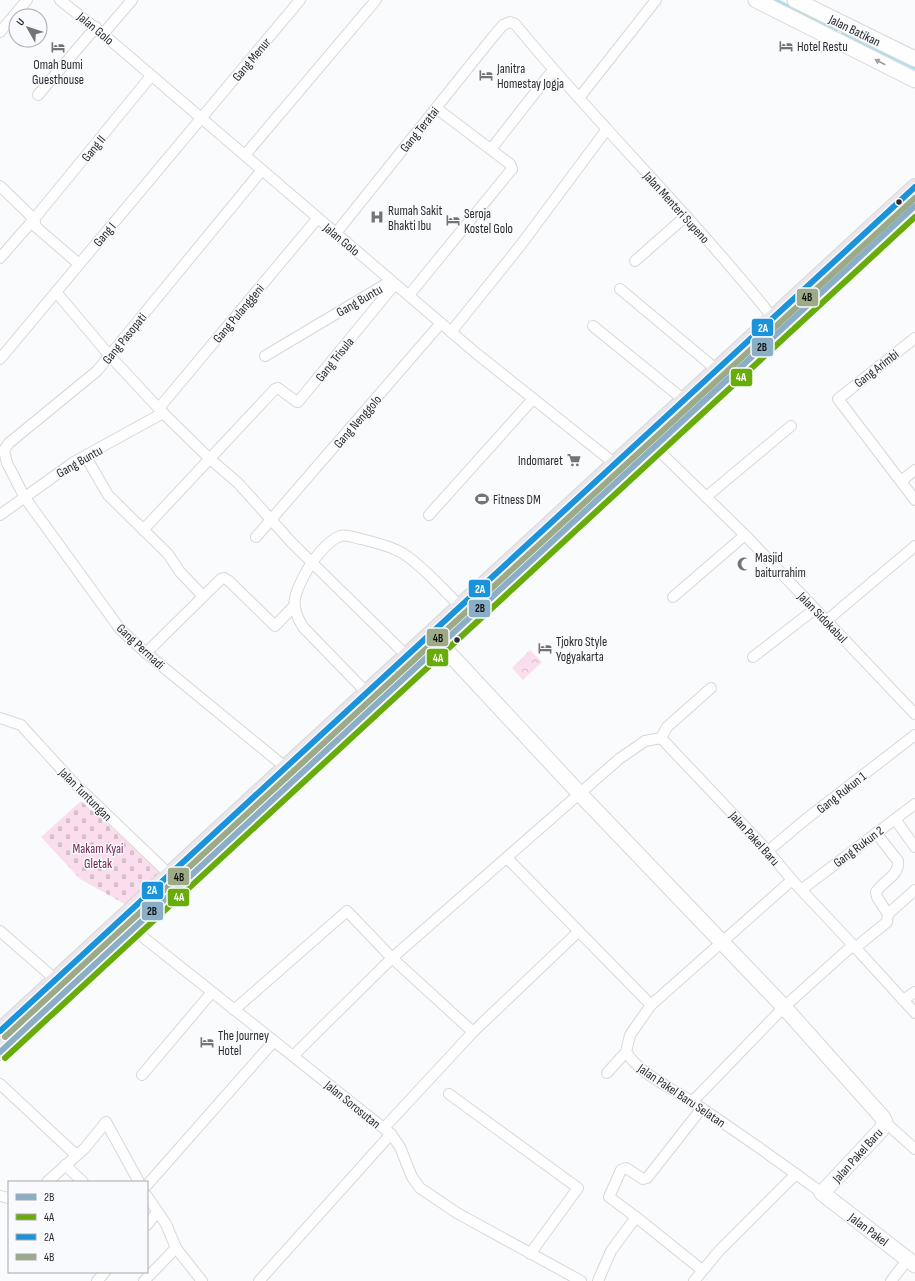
<svg xmlns="http://www.w3.org/2000/svg" width="915" height="1281" viewBox="0 0 915 1281" font-family="'Sofia Sans Condensed',sans-serif">
  <style>
    .cemetery { fill: url(#cemetery-stones) }
    .park { fill: url(#park-crowns) }
    .lines { fill: none; stroke-linecap: round; stroke-linejoin: round }
    .stream { stroke: #a5e2f0; stroke-width: 4 }
    .street-casing { stroke: #d8d8da; stroke-width: 12 }
    .secondary-casing { stroke: #d8d8da; stroke-width: 17 }
    .primary-casing { stroke: #d7d7d8; stroke-width: 18 }
    .street { stroke: #fefeff; stroke-width: 10 }
    .secondary { stroke: #fefeff; stroke-width: 15 }
    .primary { stroke: #eae7ec; stroke-width: 16 }
    .bus-1-casing { stroke: #f9fafe; stroke-width: 9 }
    .bus-2-casing { stroke: #f9fafe; stroke-width: 9 }
    .bus-3-casing { stroke: #f9fafe; stroke-width: 9 }
    .bus-4-casing { stroke: #f9fafe; stroke-width: 9 }
    .bus-1 { stroke: #89aec5; stroke-width: 6 }
    .bus-2 { stroke: #67ac08; stroke-width: 6 }
    .bus-3 { stroke: #1a93db; stroke-width: 6 }
    .bus-4 { stroke: #9caa87; stroke-width: 6 }
    .oneway { fill: #9f9fa0 }
    .bus-dot { fill: #2b2b2d; stroke: #f9fafe; stroke-width: 1.5 }
    .labels { text-anchor: middle; stroke-width: 3; stroke-linejoin: round; paint-order: stroke }
    .street-label { font-size: 13px; fill: #2b2b2d; stroke: #f9fafe }
    .poi-label { font-size: 13px; fill: #2b2b2d; stroke: #f9fafe; text-anchor: start }
    .park-label { font-size: 13px; fill: #712651; stroke: #f9fafe }
    .line-badge { stroke: #f9fafe; stroke-width: 1.5 }
    .badge-label { font-size: 11px; text-anchor: middle; font-weight: bold; fill: #fff }
    .pale-badge-label { font-size: 11px; text-anchor: middle; font-weight: bold; fill: #111 }
  </style>
  <defs>
    <pattern id="cemetery-stones" width="16" height="16" patternUnits="userSpaceOnUse"><rect width="16" height="16" fill="#fbdeed"/><path d="M2 7V4a2 2 0 0 1 4 0v3zM10 15v-3a2 2 0 0 1 4 0v3z" fill="#d7bfcc"/></pattern>
    <pattern id="park-crowns" width="20" height="18" patternUnits="userSpaceOnUse"><rect width="20" height="18" fill="#fbdeed"/><path d="M2 6a3 3 0 1 1 6 0M12 15a3 3 0 1 1 6 0" fill="none" stroke="#d7bfcc"/></pattern>
  </defs>
  <rect width="100%" height="100%" fill="#fafbfd"/>
  <polygon class="cemetery" points="81,801 165,874 130,907 80,879 41,837"/>
  <polygon class="park" points="530,650 542,662 523,680 512,668"/>
  <g class="lines">
    <g class="stream">
      <polyline points="775,0 836,30"/>
      <polyline points="843,33 915,68"/>
    </g>
    <g class="street-casing">
      <g id="street">
        <polyline points="60,0 103,34 477,354 619,467"/>
        <polyline points="0,32 27,0"/>
        <polyline points="103,34 132,0"/>
        <polyline points="38,95 96,27"/>
        <polyline points="579,98 656,0"/>
        <polyline points="491,149 553,70"/>
        <polyline points="245,155 376,0"/>
        <polyline points="262,170 97,371 9,443 4,450 7,463 25,498 120,629 146,653 285,767"/>
        <polyline points="0,186 34,219 36,227 79,264"/>
        <path d="M336,233L488,43L503,25L510,22L515,24C598,125 692,216 773,318"/>
        <polyline points="0,258 34,219 151,76"/>
        <polyline points="635,261 686,216"/>
        <polyline points="620,289 717,370"/>
        <polyline points="56,292 110,356 163,413 210,459 238,483 292,543 406,655"/>
        <polyline points="409,295 512,169 510,164 436,108"/>
        <polyline points="593,326 684,400"/>
        <polyline points="451,332 520,246 607,129"/>
        <polyline points="915,338 838,399 915,500"/>
        <polyline points="265,356 391,281"/>
        <polyline points="0,359 300,0"/>
        <polyline points="159,408 317,219"/>
        <polyline points="652,444 745,535 915,714"/>
        <polyline points="86,457 108,495 168,554 180,572 203,596"/>
        <polyline points="901,481 915,470"/>
        <polyline points="706,497 791,426"/>
        <polyline points="0,515 74,462 163,413"/>
        <polyline points="429,515 533,399"/>
        <polyline points="143,530 275,389 278,388 297,402 298,402 395,284"/>
        <polyline points="256,537 441,323"/>
        <polyline points="673,597 745,535"/>
        <polyline points="826,621 915,546"/>
        <polyline points="146,653 221,579 224,578 229,581 275,626 293,607"/>
        <polyline points="753,657 815,609"/>
        <path d="M367,693L303,627C290,606 293,596 305,574C311,562 327,541 340,536C346,534 355,538 361,539C374,542 393,547 404,554C425,568 442,589 460,606"/>
        <polyline points="0,718 21,725 72,781 170,875"/>
        <polyline points="661,738 667,727 711,688"/>
        <polyline points="895,819 915,847"/>
        <polyline points="768,851 806,819 915,735"/>
        <polyline points="507,858 651,1005"/>
        <path d="M792,880L651,1005L630,1035L626,1052C642,1076 671,1087 694,1103C737,1132 780,1162 822,1193"/>
        <polyline points="801,890 915,804"/>
        <polyline points="888,914 915,890"/>
        <polyline points="129,926 391,1134 400,1147 412,1177 420,1188 457,1213 581,1281"/>
        <polyline points="0,931 56,980"/>
        <polyline points="853,945 915,1013"/>
        <path d="M855,948L887,922L888,914L877,897L876,892C883,881 900,875 898,861L876,833"/>
        <polyline points="903,1000 915,992"/>
        <polyline points="234,1010 347,911 392,958 473,1032"/>
        <polyline points="293,1056 392,958 619,759 645,741 661,738 768,851 792,880 853,945 784,1007 692,1102"/>
        <polyline points="607,1073 626,1052"/>
        <polyline points="142,1075 212,992"/>
        <polyline points="0,1084 76,1155"/>
        <polyline points="449,1094 578,1188 530,1254"/>
        <polyline points="885,1122 915,1149"/>
        <polyline points="384,1128 473,1032 578,932"/>
        <polyline points="65,1165 83,1182"/>
        <polyline points="47,1182 85,1148 106,1122 139,1182"/>
        <polyline points="147,1185 274,1041"/>
        <polyline points="0,1196 9,1198"/>
        <polyline points="147,1196 166,1224 176,1248 202,1281"/>
        <polyline points="636,1217 702,1270"/>
        <polyline points="147,1225 157,1212"/>
        <polyline points="97,1281 105,1272"/>
        <polyline points="144,1281 176,1248"/>
        <polyline points="259,1281 391,1134"/>
        <polyline points="598,1281 611,1251 636,1217 609,1197 621,1170 626,1168 643,1179 647,1178 702,1108"/>
        <polyline points="694,1281 719,1251 796,1174"/>
        <polyline points="891,1281 908,1259"/>
      </g>
    </g>
    <g class="secondary-casing">
      <g id="secondary">
        <polyline points="756,0 915,80"/>
        <polyline points="795,0 915,59"/>
        <polyline points="433,636 580,794 784,1007 883,1118 885,1122 881,1130 822,1193 915,1265"/>
      </g>
    </g>
    <g class="primary-casing">
      <g id="primary">
        <polyline points="0,1031 915,187"/>
        <polyline points="0,1052 915,206"/>
      </g>
    </g>
    <use href="#street" class="street"/>
    <use href="#secondary" class="secondary"/>
    <use href="#primary" class="primary"/>
    <g class="bus-1-casing">
      <polyline id="bus-1" points="0,1052 915,206"/>
    </g>
    <g class="bus-2-casing">
      <polyline id="bus-2" points="5,1058 915,217"/>
    </g>
    <g class="bus-3-casing">
      <polyline id="bus-3" points="0,1031 915,187"/>
    </g>
    <g class="bus-4-casing">
      <polyline id="bus-4" points="5,1037 915,198"/>
    </g>
    <use href="#bus-1" class="bus-1"/>
    <use href="#bus-2" class="bus-2"/>
    <use href="#bus-3" class="bus-3"/>
    <use href="#bus-4" class="bus-4"/>
  </g>
  <defs><path id="oneway-solid" d="M-6-.8H1V-3.2L6.5 0L1 3.2V.8H-6Z"/></defs>
  <use class="oneway" href="#oneway-solid" transform="translate(880 62) rotate(-153)"/>
  <defs>
    <g id="hotel-bare" transform="scale(1.08)"><path d="M-6-4.5h1.5V1H6V5H4.5V3h-9V5H-6ZM-4 0a1.8 1.8 0 1 1 3.6 0ZM.5 0V-2.5h3Q6-2.5 6 0Z" fill="#737476" stroke="#f9fafe" stroke-width="2.5" paint-order="stroke"/></g>
    <g id="hospital-bare" transform="scale(1.08)"><path d="M-5-5h3v3.5h4V-5h3V5h-3V1.5h-4V5h-3Z" fill="#737476" stroke="#f9fafe" stroke-width="2.5" paint-order="stroke"/></g>
    <g id="supermarket-bare" transform="scale(1.08)"><path d="M-6-5.5h2.5l.6 2H6L4.5 2H-2.5L-4.4-4H-6ZM-1.5 3.2a1.3 1.3 0 1 0 .1 0ZM3 3.2a1.3 1.3 0 1 0 .1 0Z" fill="#737476" stroke="#f9fafe" stroke-width="2.5" paint-order="stroke"/></g>
    <g id="stadium-bare" transform="scale(1.08)"><path d="M0-5a6.5 5 0 1 0 0 10a6.5 5 0 1 0 0-10ZM-3.5-1.8h7v3.6h-7Z" fill="#737476" stroke="#f9fafe" stroke-width="2.5" paint-order="stroke"/></g>
    <g id="mosque-bare" transform="scale(1.08)"><path d="M3.5-4.9A6 6 0 1 0 3.5 4.9A5 5 0 1 1 3.5-4.9Z" fill="#737476" stroke="#f9fafe" stroke-width="2.5" paint-order="stroke"/></g>
  </defs>
  <g fill-rule="evenodd">
    <use href="#hotel-bare" x="786" y="46"/>
    <use href="#hotel-bare" x="58" y="47"/>
    <use href="#hotel-bare" x="486" y="75"/>
    <use href="#hospital-bare" x="377" y="217"/>
    <use href="#hotel-bare" x="453" y="220"/>
    <use href="#supermarket-bare" x="574" y="460"/>
    <use href="#stadium-bare" x="482" y="499"/>
    <use href="#mosque-bare" x="744" y="564"/>
    <use href="#hotel-bare" x="545" y="648"/>
    <use href="#hotel-bare" x="207" y="1042"/>
  </g>
  <g class="bus-dot">
    <circle cx="899" cy="202" r="3.5"/>
    <circle cx="457" cy="640" r="3.5"/>
  </g>
  <g class="labels">
    <g class="street-label">
      <text transform="translate(96 28) rotate(40)" y="5">Jalan Golo</text>
      <text transform="translate(855 30) rotate(26)" y="5">Jalan Batikan</text>
      <text transform="translate(251 59) rotate(-50)" y="5">Gang Menur</text>
      <text transform="translate(419 129) rotate(-51)" y="5">Gang Teratai</text>
      <text transform="translate(93 148) rotate(-51)" y="5">Gang II</text>
      <text transform="translate(677 207) rotate(48)" y="5">Jalan Menteri Supeno</text>
      <text transform="translate(104 234) rotate(-50)" y="5">Gang I</text>
      <text transform="translate(342 239) rotate(40)" y="5">Jalan Golo</text>
      <text transform="translate(359 300) rotate(-30)" y="5">Gang Buntu</text>
      <text transform="translate(238 313) rotate(-50)" y="5">Gang Pulanggeni</text>
      <text transform="translate(124 338) rotate(-51)" y="5">Gang Pasopati</text>
      <text transform="translate(334 359) rotate(-51)" y="5">Gang Trisula</text>
      <text transform="translate(876 368) rotate(-38)" y="5">Gang Arimbi</text>
      <text transform="translate(357 421) rotate(-49)" y="5">Gang Nenggolo</text>
      <text transform="translate(79 461) rotate(-30)" y="5">Gang Buntu</text>
      <text transform="translate(823 617) rotate(46)" y="5">Jalan Sidokabul</text>
      <text transform="translate(141 646) rotate(43)" y="5">Gang Permadi</text>
      <text transform="translate(841 792) rotate(-38)" y="5">Gang Rukun 1</text>
      <text transform="translate(86 794) rotate(45)" y="5">Jalan Tuntungan</text>
      <text transform="translate(755 838) rotate(48)" y="5">Jalan Pakel Baru</text>
      <text transform="translate(858 846) rotate(-37)" y="5">Gang Rukun 2</text>
      <text transform="translate(682 1095) rotate(34)" y="5">Jalan Pakel Baru Selatan</text>
      <text transform="translate(353 1104) rotate(39)" y="5">Jalan Sorosutan</text>
      <text transform="translate(857 1155) rotate(-48)" y="5">Jalan Pakel Baru</text>
      <text transform="translate(869 1229) rotate(37)" y="5">Jalan Pakel</text>
    </g>
    <g class="poi-label">
      <text x="797" y="51">Hotel Restu</text>
      <text x="58" y="69" text-anchor="middle">Omah Bumi<tspan x="58" dy="15">Guesthouse</tspan></text>
      <text x="497" y="73">Janitra<tspan x="497" dy="15">Homestay Jogja</tspan></text>
      <text x="388" y="215">Rumah Sakit<tspan x="388" dy="15">Bhakti Ibu</tspan></text>
      <text x="464" y="218">Seroja<tspan x="464" dy="15">Kostel Golo</tspan></text>
      <text x="563" y="465" text-anchor="end">Indomaret</text>
      <text x="493" y="504">Fitness DM</text>
      <text x="755" y="562">Masjid<tspan x="755" dy="15">baiturrahim</tspan></text>
      <text x="556" y="646">Tjokro Style<tspan x="556" dy="15">Yogyakarta</tspan></text>
      <text x="218" y="1040">The Journey<tspan x="218" dy="15">Hotel</tspan></text>
    </g>
    <g class="park-label">
      <text x="98" y="853">Makam Kyai<tspan x="98" dy="15">Gletak</tspan></text>
    </g>
  </g>
  <g class="line-badge">
    <rect x="796" y="288" width="23" height="19" rx="4" fill="#9caa87"/>
    <rect x="751" y="318" width="23" height="19" rx="4" fill="#1a93db"/>
    <rect x="751" y="337" width="23" height="20" rx="4" fill="#89aec5"/>
    <rect x="730" y="368" width="23" height="19" rx="4" fill="#67ac08"/>
    <rect x="468" y="579" width="23" height="19" rx="4" fill="#1a93db"/>
    <rect x="468" y="599" width="23" height="19" rx="4" fill="#89aec5"/>
    <rect x="426" y="628" width="23" height="19" rx="4" fill="#9caa87"/>
    <rect x="426" y="648" width="23" height="19" rx="4" fill="#67ac08"/>
    <rect x="167" y="867" width="23" height="19" rx="4" fill="#9caa87"/>
    <rect x="141" y="881" width="23" height="19" rx="4" fill="#1a93db"/>
    <rect x="167" y="888" width="23" height="19" rx="4" fill="#67ac08"/>
    <rect x="141" y="901" width="23" height="20" rx="4" fill="#89aec5"/>
  </g>
  <g class="badge-label">
    <text x="763" y="332">2A</text>
    <text x="741" y="381">4A</text>
    <text x="480" y="593">2A</text>
    <text x="438" y="662">4A</text>
    <text x="152" y="894">2A</text>
    <text x="179" y="901">4A</text>
  </g>
  <g class="pale-badge-label">
    <text x="807" y="301">4B</text>
    <text x="762" y="351">2B</text>
    <text x="480" y="612">2B</text>
    <text x="438" y="642">4B</text>
    <text x="179" y="881">4B</text>
    <text x="152" y="915">2B</text>
  </g>
  <rect x="8" y="1181" width="140" height="92" fill="#f9fafe" stroke="#a7a7aa"/>
  <rect x="16" y="1194" width="20" height="6" fill="#89aec5" stroke="#a7a7aa"/>
  <text x="44" y="1201" font-size="12" fill="#2b2b2d">2B</text>
  <rect x="16" y="1214" width="20" height="6" fill="#67ac08" stroke="#a7a7aa"/>
  <text x="44" y="1221" font-size="12" fill="#2b2b2d">4A</text>
  <rect x="16" y="1234" width="20" height="6" fill="#1a93db" stroke="#a7a7aa"/>
  <text x="44" y="1241" font-size="12" fill="#2b2b2d">2A</text>
  <rect x="16" y="1254" width="20" height="6" fill="#9caa87" stroke="#a7a7aa"/>
  <text x="44" y="1261" font-size="12" fill="#2b2b2d">4B</text>
  <g transform="translate(28 28) rotate(309)"><circle r="19" fill="#f9fafe" stroke="#a7a7aa"/>
  <path d="M0-3L7 15L0 10L-7 15Z" fill="#737476"/>
  <text y="-6" font-size="11" font-weight="bold" text-anchor="middle" fill="#2b2b2d">U</text>
  </g>
</svg>
